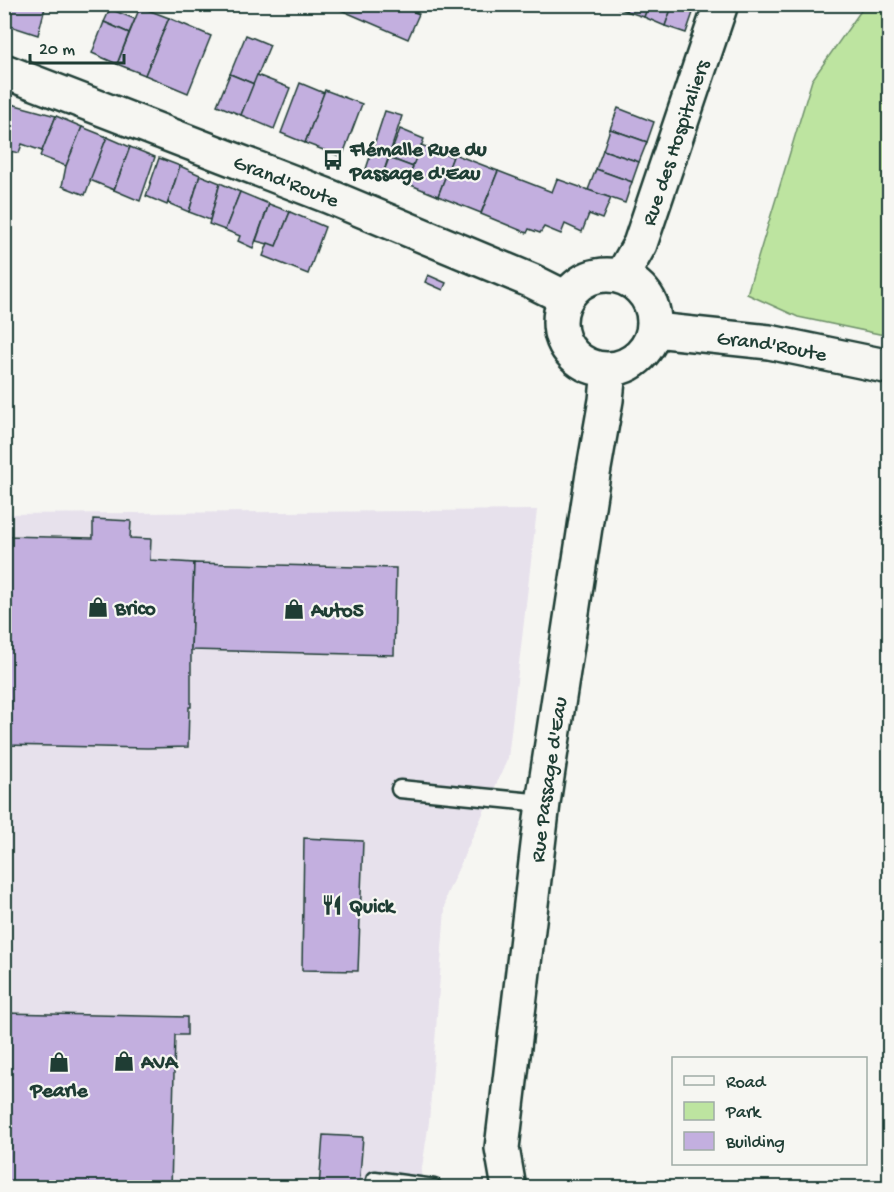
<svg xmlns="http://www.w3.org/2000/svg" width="894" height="1192" viewBox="0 0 894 1192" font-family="'Gochi Hand',sans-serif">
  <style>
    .built { fill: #e7e1ec }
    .green { fill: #bde4a0; stroke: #6e906a; stroke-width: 1.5 }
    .building { fill: #c3afdf; stroke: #1f3d34; stroke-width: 1.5 }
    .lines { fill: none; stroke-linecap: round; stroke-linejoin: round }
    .lane-casing { stroke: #1f3d34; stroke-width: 21 }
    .street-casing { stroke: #1f3d34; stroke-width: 38 }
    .secondary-casing { stroke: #1f3d34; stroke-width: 38 }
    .lane { stroke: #f6f6f2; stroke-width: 16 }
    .street { stroke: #f6f6f2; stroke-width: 33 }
    .secondary { stroke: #f6f6f2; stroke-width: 33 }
    .labels { text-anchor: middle; stroke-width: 4.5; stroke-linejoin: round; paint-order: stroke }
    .street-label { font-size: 21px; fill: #1f3d34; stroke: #f6f6f2 }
    .poi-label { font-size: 21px; font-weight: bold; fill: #1f3d34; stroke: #f6f6f2; text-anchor: start }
  </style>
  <rect width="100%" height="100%" fill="#f6f6f2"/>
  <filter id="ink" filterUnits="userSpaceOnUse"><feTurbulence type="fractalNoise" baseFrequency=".0167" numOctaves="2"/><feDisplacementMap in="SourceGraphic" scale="12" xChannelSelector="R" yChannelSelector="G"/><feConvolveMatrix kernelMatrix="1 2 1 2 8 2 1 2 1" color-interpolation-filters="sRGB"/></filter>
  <g filter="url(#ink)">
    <polygon class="built" points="537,510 508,758 446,896 429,1122 419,1187 5,1187 4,514"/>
    <polygon class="green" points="865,5 889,5 889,336 798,317 747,294 812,80"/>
    <g class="building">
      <polygon points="4,4 46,4 38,35 4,24"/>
      <polygon points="327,4 396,4 419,14 408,39"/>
      <polygon points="609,4 628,4 626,11"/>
      <polygon points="628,4 649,4 644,17 626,11"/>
      <polygon points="649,4 673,4 665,26 644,17"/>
      <polygon points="673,4 696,4 686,33 665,26"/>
      <polygon points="140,7 169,18 145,75 117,64"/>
      <polygon points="110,9 135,19 129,33 104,22"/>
      <polygon points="169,18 211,36 188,93 145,75"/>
      <polygon points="104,22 129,33 117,64 92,53"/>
      <polygon points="246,35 270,45 254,84 230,74"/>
      <polygon points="230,74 254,84 241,115 217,105"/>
      <polygon points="257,75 290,88 274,129 241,115"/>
      <polygon points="300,83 324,93 305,143 281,133"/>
      <polygon points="325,90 362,104 342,157 305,143"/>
      <polygon points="4,102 56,116 42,151 22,144 19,153 4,150"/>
      <polygon points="618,108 654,122 647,142 610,129"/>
      <polygon points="385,111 402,116 383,174 366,169"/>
      <polygon points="56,116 82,127 66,166 40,156"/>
      <polygon points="82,127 107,137 85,195 62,186 66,166"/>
      <polygon points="400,129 424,139 413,167 389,158"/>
      <polygon points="610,129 647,142 639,162 603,150"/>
      <polygon points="107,137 130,147 114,190 90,180"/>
      <polygon points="421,145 453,157 438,196 406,183"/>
      <polygon points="130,147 155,157 140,201 114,190"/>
      <polygon points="603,150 639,162 632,182 596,169"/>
      <polygon points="454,154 498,171 481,213 438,196"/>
      <polygon points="159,158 180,166 167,205 146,196"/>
      <polygon points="389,158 413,167 406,183 383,174"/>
      <polygon points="180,166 200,175 189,212 168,203"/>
      <polygon points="596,169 632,182 625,203 588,190"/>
      <polygon points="498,171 552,192 557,179 611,198 602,219 589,214 582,232 565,224 561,234 544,227 540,233 529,229 527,233 481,214"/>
      <polygon points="200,175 220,183 210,220 189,212"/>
      <polygon points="220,183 240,192 225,230 209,224"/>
      <polygon points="240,192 269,204 253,248 238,241 240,236 225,230"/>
      <polygon points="269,204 290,212 276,246 256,241"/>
      <polygon points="290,212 325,227 308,274 263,256 268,243 276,246"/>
      <polygon points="428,275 446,283 443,290 425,282"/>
      <polygon points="93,519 131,521 130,538 151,539 150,560 194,563 191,650 191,707 189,707 188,747 147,748 4,745 4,536 93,538"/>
      <polygon points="194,563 396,568 394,655 191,650"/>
      <polygon points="304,838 363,841 358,971 302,970"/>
      <polygon points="4,1013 187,1017 187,1035 175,1035 171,1188 4,1188"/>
      <polygon points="323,1135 363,1137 359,1188 319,1188"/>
    </g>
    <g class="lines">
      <g class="lane-casing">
        <g id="lane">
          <polyline points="400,789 543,803"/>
          <polyline points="375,1180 434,1188"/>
        </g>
      </g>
      <g class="street-casing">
        <g id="street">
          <path id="s1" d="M622,276L640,244L721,4"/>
        </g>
      </g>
      <g class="secondary-casing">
        <g id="secondary">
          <path id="s2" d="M4,71L328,196L532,281L566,298"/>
          <circle cx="607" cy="322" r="47"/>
          <path id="s3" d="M655,330L769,342L890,367"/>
          <path id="s4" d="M509,1188L502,1148L543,803L593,474L606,400L609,370"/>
        </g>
      </g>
      <use href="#lane" class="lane"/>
      <use href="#street" class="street"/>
      <use href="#secondary" class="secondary"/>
    </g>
  </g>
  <defs>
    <g id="bus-bare" transform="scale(1.62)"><path d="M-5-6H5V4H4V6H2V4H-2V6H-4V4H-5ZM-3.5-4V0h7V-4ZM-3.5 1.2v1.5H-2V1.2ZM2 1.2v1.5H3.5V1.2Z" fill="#1f3d34" stroke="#f6f6f2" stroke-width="2.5" paint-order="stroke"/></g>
    <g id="shop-bare" transform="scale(1.62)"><path d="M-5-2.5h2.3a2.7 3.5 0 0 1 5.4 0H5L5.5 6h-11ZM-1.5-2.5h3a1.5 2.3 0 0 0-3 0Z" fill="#1f3d34" stroke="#f6f6f2" stroke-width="2.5" paint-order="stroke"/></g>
    <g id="restaurant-bare" transform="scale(1.62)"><path d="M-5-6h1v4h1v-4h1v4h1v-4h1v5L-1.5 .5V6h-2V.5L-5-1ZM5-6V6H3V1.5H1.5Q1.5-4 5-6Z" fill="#1f3d34" stroke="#f6f6f2" stroke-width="2.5" paint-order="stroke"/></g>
  </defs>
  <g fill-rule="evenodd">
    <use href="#bus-bare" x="333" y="160"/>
    <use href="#shop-bare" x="98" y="607"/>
    <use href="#shop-bare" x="294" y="609"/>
    <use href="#restaurant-bare" x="332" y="905"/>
    <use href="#shop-bare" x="124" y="1061"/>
    <use href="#shop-bare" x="59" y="1062"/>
  </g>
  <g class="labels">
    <g class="street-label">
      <text dy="7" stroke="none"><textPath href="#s1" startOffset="144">Rue des Hospitaliers</textPath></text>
      <text dy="7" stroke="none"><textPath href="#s2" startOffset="303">Grand'Route</textPath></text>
      <text dy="7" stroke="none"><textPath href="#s3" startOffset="118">Grand'Route</textPath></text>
      <text dy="7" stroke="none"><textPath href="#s4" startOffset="412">Rue Passage d'Eau</textPath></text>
    </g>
    <g class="poi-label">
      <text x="350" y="155">Flémalle Rue du<tspan x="350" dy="24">Passage d'Eau</tspan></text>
      <text x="115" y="614">Brico</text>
      <text x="311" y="616">Auto5</text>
      <text x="349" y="912">Quick</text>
      <text x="141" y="1068">AVA</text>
      <text x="59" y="1096" text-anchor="middle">Pearle</text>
    </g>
  </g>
  <rect width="894" height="1192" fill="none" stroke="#f6f6f2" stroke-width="24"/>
  <rect x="12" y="12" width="870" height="1168" fill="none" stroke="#1f3d34" stroke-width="2" filter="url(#ink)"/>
  <rect x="672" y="1057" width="195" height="108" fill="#f6f6f2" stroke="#a0aca6" stroke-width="1.5"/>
  <rect x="684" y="1076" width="30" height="9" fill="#f6f6f2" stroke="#a0aca6" stroke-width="1.5"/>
  <text x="726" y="1087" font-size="18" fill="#1f3d34">Road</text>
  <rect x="684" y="1102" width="30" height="18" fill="#bde4a0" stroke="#a0aca6" stroke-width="1.5"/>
  <text x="726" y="1117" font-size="18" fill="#1f3d34">Park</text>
  <rect x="684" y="1132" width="30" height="18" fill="#c3afdf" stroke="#a0aca6" stroke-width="1.5"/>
  <text x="726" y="1147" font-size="18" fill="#1f3d34">Building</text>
  <path d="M30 54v9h94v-9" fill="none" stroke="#1f3d34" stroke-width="3"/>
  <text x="39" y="54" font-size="18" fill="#1f3d34" stroke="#f6f6f2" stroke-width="4.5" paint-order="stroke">20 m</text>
</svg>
